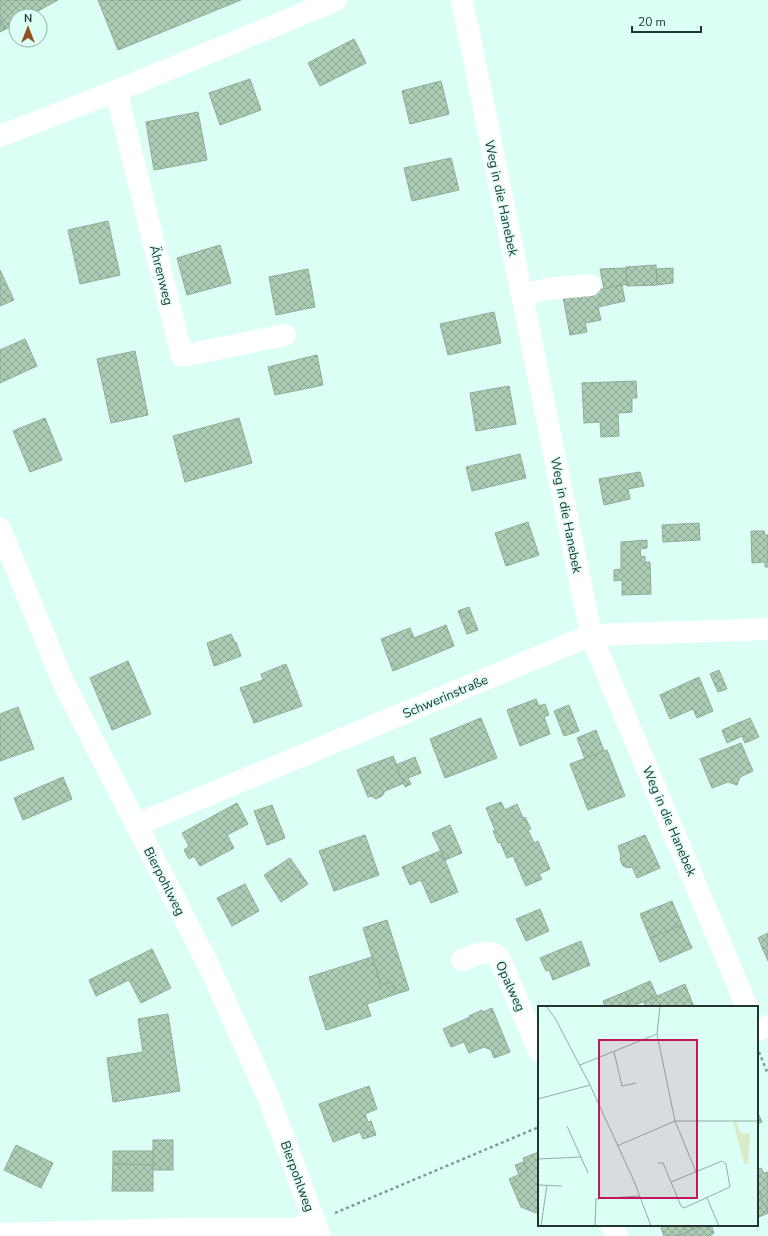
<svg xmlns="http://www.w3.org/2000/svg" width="768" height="1236" viewBox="0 0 768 1236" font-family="'Nunito Sans',sans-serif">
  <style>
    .building { fill: url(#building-cross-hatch); stroke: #8ead97 }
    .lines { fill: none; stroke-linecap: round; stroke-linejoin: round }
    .path { stroke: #7f9993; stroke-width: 2.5; stroke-dasharray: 3 3; stroke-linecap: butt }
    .minor { stroke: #fff; stroke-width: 22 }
    .labels { text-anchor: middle; stroke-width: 3; stroke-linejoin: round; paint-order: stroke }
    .street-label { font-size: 13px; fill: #233431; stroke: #dbfef5 }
    .inset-road { fill: none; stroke: #91ada7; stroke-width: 1 }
    .view { fill: #c2185b; fill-opacity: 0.15; stroke: #c2185b; stroke-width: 2 }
    .inset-edge { fill: none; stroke: #233431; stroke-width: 2 }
  </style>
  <defs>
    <pattern id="building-cross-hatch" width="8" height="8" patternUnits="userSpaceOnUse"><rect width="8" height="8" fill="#acccb5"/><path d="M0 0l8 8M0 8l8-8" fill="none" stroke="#8ca694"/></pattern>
  </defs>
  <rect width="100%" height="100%" fill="#dbfef5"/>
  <g class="building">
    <polygon points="0,0 58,0 29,16 16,16 16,24 6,29 0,19"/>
    <polygon points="98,0 241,0 118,50"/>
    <polygon points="0,19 6,29 0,32"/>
    <polygon points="354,39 366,63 320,86 308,63"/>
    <polygon points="250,79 261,110 220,125 209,93"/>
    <polygon points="441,81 449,114 410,124 402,91"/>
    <polygon points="198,112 207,160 154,170 146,122"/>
    <polygon points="451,158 459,190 412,201 404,168"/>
    <polygon points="108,221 120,275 80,284 68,230"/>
    <polygon points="220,245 231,283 187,295 177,258"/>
    <polygon points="656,265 657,285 627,286 626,267"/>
    <polygon points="626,268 627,284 604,289 600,269"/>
    <polygon points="673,268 673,283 657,285 656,269"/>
    <polygon points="308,269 315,307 276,315 269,277"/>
    <polygon points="0,270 14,300 0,306"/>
    <polygon points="622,285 625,301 598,307 601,320 585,323 587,332 570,335 563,297"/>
    <polygon points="494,312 501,343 448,355 440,324"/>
    <polygon points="25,339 37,366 0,383 0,350"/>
    <polygon points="135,351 148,415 111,423 97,359"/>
    <polygon points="317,355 323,385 275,395 268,367"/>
    <polygon points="636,381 637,398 632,398 632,412 618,413 619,436 601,437 600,422 584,423 582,383"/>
    <polygon points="509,386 516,424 476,431 470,393"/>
    <polygon points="45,418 62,460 30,472 13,431"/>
    <polygon points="239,418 252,463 185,482 173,436"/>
    <polygon points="520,454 526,478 472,491 466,467"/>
    <polygon points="640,472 644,486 628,489 630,499 604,505 599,479"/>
    <polygon points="528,522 539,555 506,566 495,533"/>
    <polygon points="699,523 700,540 663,542 662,525"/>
    <polygon points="751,531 764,531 765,535 768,535 768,567 765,567 765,562 752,563"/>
    <polygon points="647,540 647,548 640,549 641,557 645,556 645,562 650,562 651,594 622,595 622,580 614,581 614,570 621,569 621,542"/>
    <polygon points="469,607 478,630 467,634 458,611"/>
    <polygon points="446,625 454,646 393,671 381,639 410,628 414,638"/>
    <polygon points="231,634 235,643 236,642 241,656 214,666 207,643"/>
    <polygon points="128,661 151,714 112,730 90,678"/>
    <polygon points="286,664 302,706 254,723 240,688 263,680 261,674"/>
    <polygon points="719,670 727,689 718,692 710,674"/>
    <polygon points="699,677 713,711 697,718 693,709 670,719 660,695"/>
    <polygon points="536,699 539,706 545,704 549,715 544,717 550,734 520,746 507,710"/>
    <polygon points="569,705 579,731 564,736 554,711"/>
    <polygon points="18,707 34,749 0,761 0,714"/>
    <polygon points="481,718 497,758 445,778 430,739"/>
    <polygon points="750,718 759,737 745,743 742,736 727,743 722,730"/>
    <polygon points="596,730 604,751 585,759 577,738"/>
    <polygon points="741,743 753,771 740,777 737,785 728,782 712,788 700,759"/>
    <polygon points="607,750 625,796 588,810 570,764"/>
    <polygon points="393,756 404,783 385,791 382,796 376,799 371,796 368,797 357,770"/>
    <polygon points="415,757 421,773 408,778 411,784 405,787 396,765"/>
    <polygon points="63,777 72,799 23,820 14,798"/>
    <polygon points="501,802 505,810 517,804 523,818 525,817 531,829 528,830 534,843 538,841 550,869 539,874 542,879 526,886 513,856 507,858 500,842 498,843 493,831 495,830 486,808"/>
    <polygon points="237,803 248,824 227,835 234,848 200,866 194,856 189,859 184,850 189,846 182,833"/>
    <polygon points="272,805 285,838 267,845 254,811"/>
    <polygon points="450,825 462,853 445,860 432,833"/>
    <polygon points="365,835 379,875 334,891 319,851"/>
    <polygon points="645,835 660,868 637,878 632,867 628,868 623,866 620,859 621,856 618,846"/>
    <polygon points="440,851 441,851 458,892 431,903 421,880 410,885 402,867"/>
    <polygon points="290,858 308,884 281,902 264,875"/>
    <polygon points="245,884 259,911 232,926 217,898"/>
    <polygon points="672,901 682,925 650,938 640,914"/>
    <polygon points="540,909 549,931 526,941 516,919"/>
    <polygon points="387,920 409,990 396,994 392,982 381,986 363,928"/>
    <polygon points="682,925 692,948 660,962 650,938"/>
    <polygon points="768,933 768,961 758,938"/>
    <polygon points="581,941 590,965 553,980 549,970 546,971 540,958"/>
    <polygon points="152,949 171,988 141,1003 129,980 96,996 89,980"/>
    <polygon points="372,957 381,986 392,982 396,994 367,1004 371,1016 326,1030 309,977"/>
    <polygon points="650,981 657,996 631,1007 625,992"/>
    <polygon points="685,984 694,1007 646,1007 644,1002"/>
    <polygon points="625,992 631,1007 605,1007 603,1001"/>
    <polygon points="492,1008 510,1052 494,1058 491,1050 484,1047 469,1053 464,1042 451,1047 443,1029 470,1017 469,1016 482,1010 483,1012"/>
    <polygon points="168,1014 180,1091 113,1102 107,1058 143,1052 138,1019"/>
    <polygon points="369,1086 377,1109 365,1114 368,1122 371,1121 376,1135 363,1139 360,1132 333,1142 319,1104"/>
    <polygon points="757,1111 762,1122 757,1124"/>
    <rect x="153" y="1140" width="20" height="30"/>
    <polygon points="16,1145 53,1163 41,1188 4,1170"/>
    <polygon points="113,1151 153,1151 153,1165 113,1164"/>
    <polygon points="539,1152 539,1211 536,1213 521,1207 509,1179 527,1171 523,1158"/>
    <polygon points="524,1162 527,1171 519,1175 515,1165"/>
    <polygon points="113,1164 153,1165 153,1191 112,1191"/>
    <polygon points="761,1168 764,1173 768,1172 768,1213 757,1187 757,1170"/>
    <polygon points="757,1187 768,1213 757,1218"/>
    <polygon points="663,1225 703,1225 677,1236 664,1236 661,1228 664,1226"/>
    <polygon points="703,1225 711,1225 714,1233 710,1236 677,1236"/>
  </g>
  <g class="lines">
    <g class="path">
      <polyline points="759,1052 768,1074"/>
      <polyline points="335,1213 539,1127"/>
    </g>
    <g class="minor">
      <polyline points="462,0 591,635 747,1007"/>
      <polyline points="116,91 182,356 285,335"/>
      <polyline points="0,136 116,91 336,0"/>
      <polyline points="522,296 547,289 590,285"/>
      <polyline points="0,529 64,684 210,968 270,1101 320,1236"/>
      <polyline points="136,825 591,635 768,629"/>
      <path d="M462,960C474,956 490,946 500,959L539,1051"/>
      <polyline points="757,1031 768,1026"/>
      <polyline points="612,1225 617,1236"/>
      <polyline points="0,1236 3,1234 181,1229 294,1229 315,1222"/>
    </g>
  </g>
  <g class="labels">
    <g class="street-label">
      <text transform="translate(502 198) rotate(78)" y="5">Weg in die Hanebek</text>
      <text transform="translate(162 275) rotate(76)" y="5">Ährenweg</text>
      <text transform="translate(567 515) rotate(79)" y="5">Weg in die Hanebek</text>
      <text transform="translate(445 696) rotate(-23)" y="5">Schwerinstraße</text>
      <text transform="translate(670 821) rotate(67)" y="5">Weg in die Hanebek</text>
      <text transform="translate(165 881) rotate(63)" y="5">Bierpohlweg</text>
      <text transform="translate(511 986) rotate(66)" y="5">Opalweg</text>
      <text transform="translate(298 1176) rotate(70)" y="5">Bierpohlweg</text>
    </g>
  </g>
  <g transform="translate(538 1006)">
    <rect width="220" height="220" fill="#dbfef5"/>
    <path d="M195,115H198L202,127L212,128L210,158H206Z" fill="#daebc8"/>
    <path class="inset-road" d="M8,0L17,12L52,79L96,175L113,220M122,0L119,28L137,115L158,166M76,46L84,80L98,77M42,59L119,28M0,93L52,79M29,120L50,167M79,140L137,115H220M0,153L43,151M120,157H125L143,200L146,202L192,181L188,158L184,155L133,176M0,179L24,180M169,192L181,220M3,220L9,179M57,220L58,193L101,190"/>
    <path class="view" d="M61,34H159V192H61Z"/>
    <rect width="220" height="220" class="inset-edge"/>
  </g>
  <g transform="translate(28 28)"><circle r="19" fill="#dbfef5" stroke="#91ada7"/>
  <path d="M0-3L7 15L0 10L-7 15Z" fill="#945121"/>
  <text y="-6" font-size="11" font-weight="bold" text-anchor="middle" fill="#233431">N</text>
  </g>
  <path d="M632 26v6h69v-6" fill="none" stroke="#233431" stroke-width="2"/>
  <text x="638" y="26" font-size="12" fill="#233431" stroke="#dbfef5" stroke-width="3" paint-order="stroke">20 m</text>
</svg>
